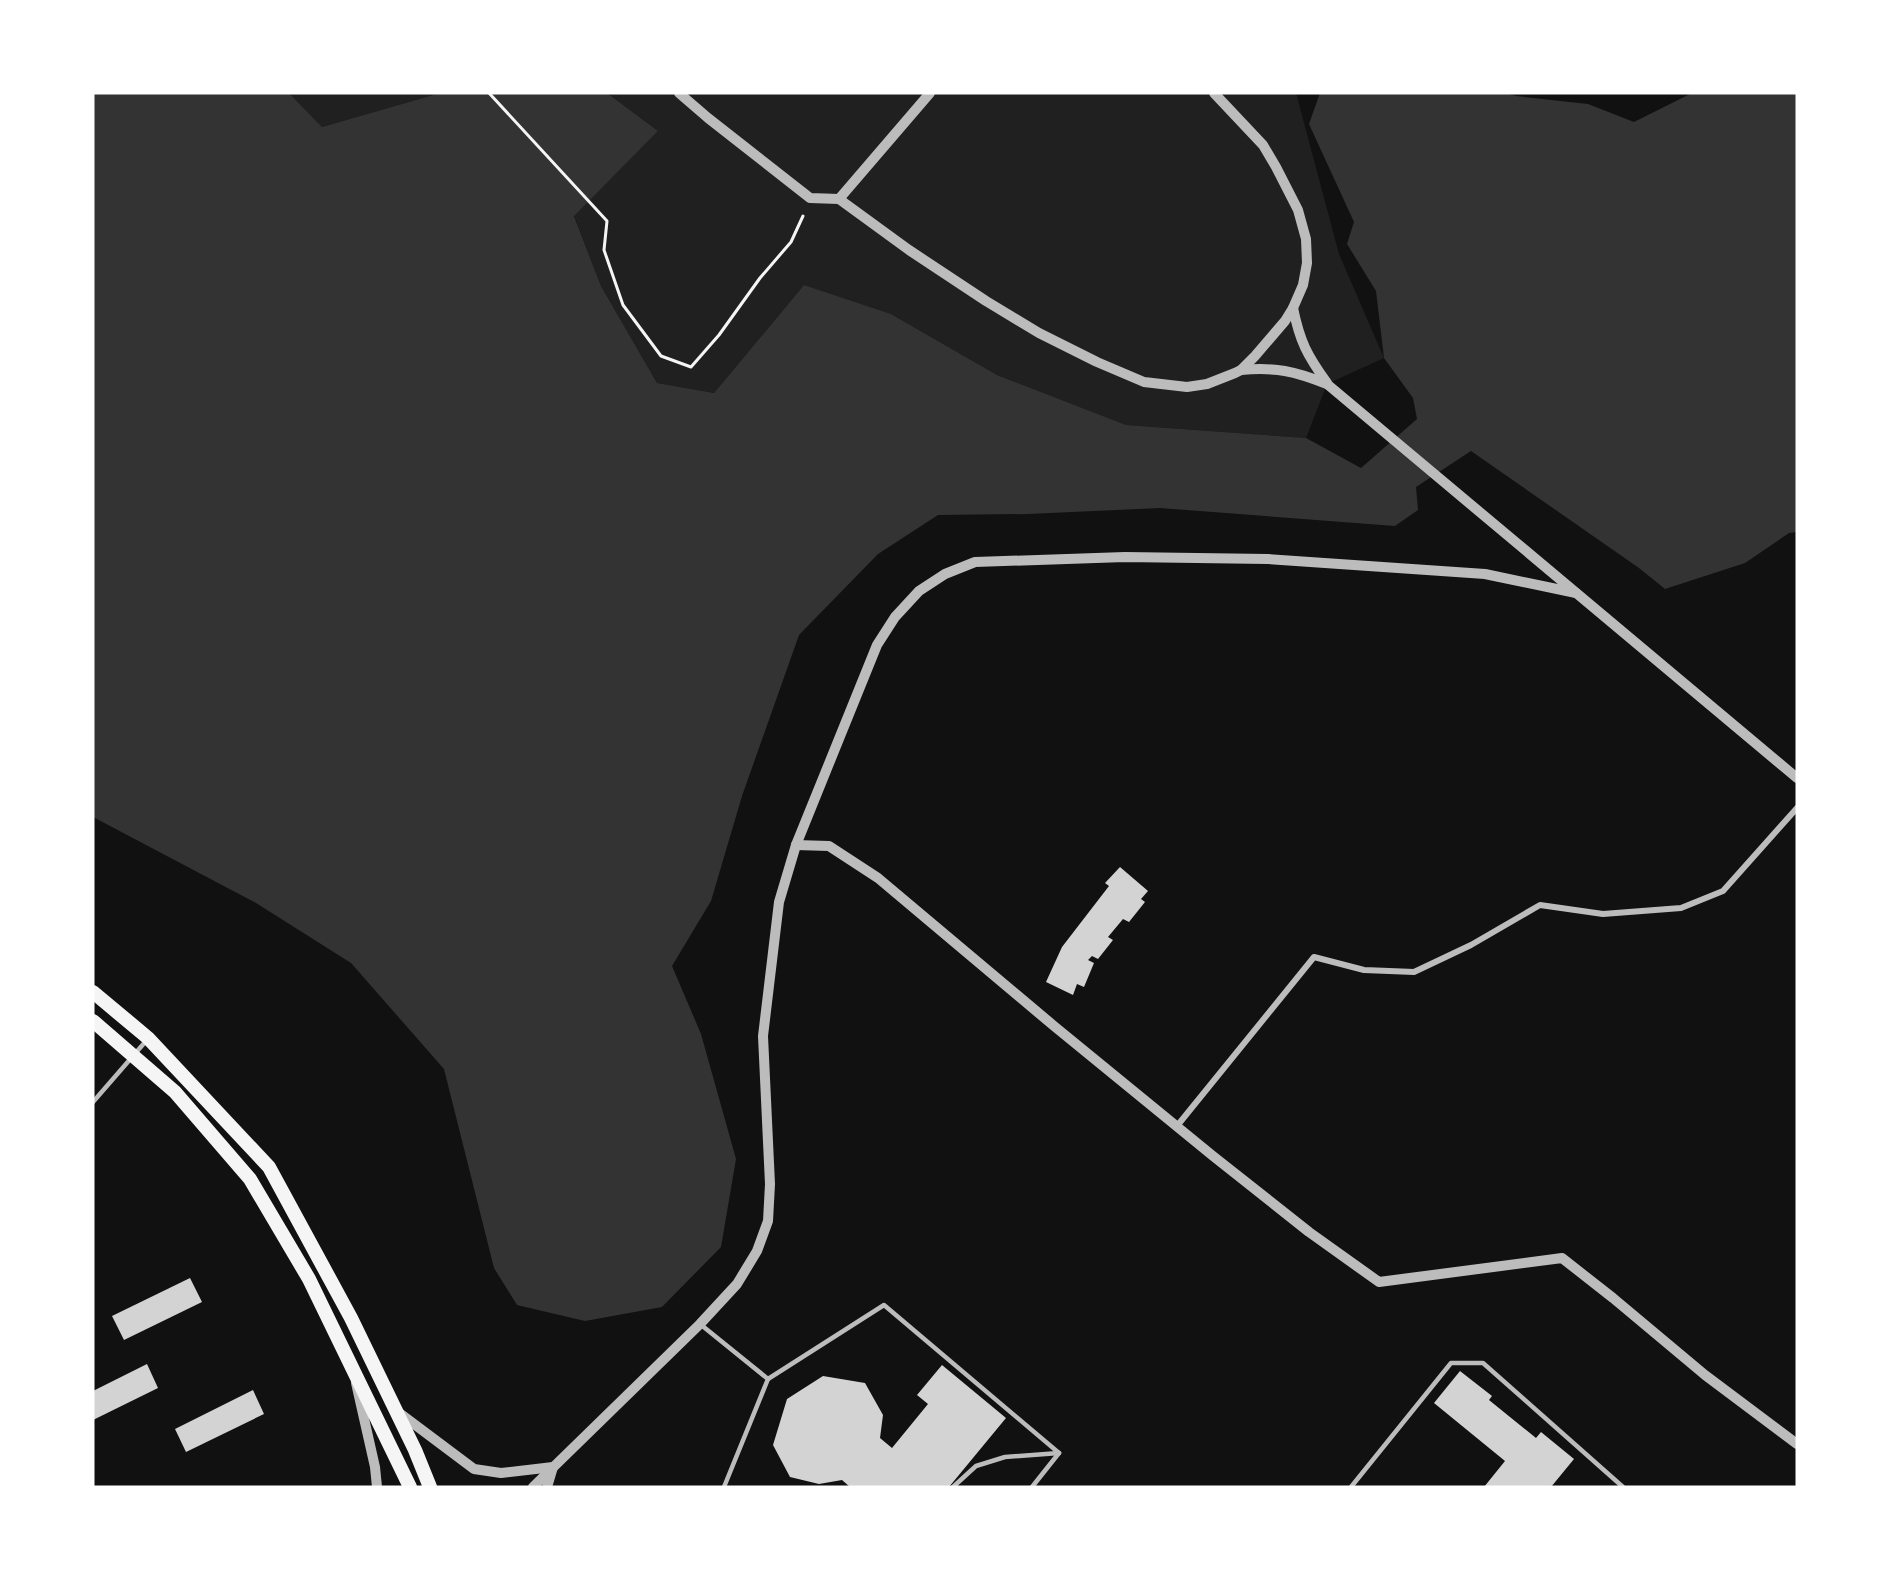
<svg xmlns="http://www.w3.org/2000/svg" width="1890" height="1580" viewBox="0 0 1890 1580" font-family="Lato,sans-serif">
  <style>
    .green { fill: #202020 }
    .water { fill: #333 }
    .building { fill: #d3d3d3 }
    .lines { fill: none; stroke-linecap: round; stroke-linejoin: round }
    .path { stroke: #f5f5f5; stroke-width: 3 }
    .service { stroke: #bcbcbc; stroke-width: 4.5 }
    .minor { stroke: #bcbcbc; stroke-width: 6 }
    .tertiary { stroke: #bcbcbc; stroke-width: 10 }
    .primary { stroke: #f5f5f5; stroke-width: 14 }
  </style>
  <rect width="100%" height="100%" fill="#111"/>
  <g class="green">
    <polygon points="289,93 440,93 322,127"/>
    <polygon points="607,93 1296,93 1339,254 1384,358 1327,384 1306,438 1126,425 997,375 891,314 804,285 714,393 657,383 601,286 574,215 658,131"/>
  </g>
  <polygon class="water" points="93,93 289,93 322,127 440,93 607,93 658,131 574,216 601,286 657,383 714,393 804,285 891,314 997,375 1126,425 1306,438 1361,468 1417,419 1413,398 1384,358 1376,291 1347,244 1354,222 1309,124 1320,93 1505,93 1516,96 1588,104 1634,122 1692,93 1797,93 1797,532 1789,533 1745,563 1665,589 1639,568 1471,451 1416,487 1418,510 1395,526 1160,508 1028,514 938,515 878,554 799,635 742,796 711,901 672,966 701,1034 736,1159 721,1247 662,1307 585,1321 517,1305 494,1268 444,1069 351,963 256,903 93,817"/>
  <g class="building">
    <polygon points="1120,867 1148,891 1141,899 1145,902 1129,922 1123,919 1108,937 1113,940 1098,959 1092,956 1088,960 1094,963 1084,987 1077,984 1073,995 1046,982 1062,947 1109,886 1105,883"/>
    <polygon points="190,1278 202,1302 124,1340 112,1316"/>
    <polygon points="147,1364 158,1388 93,1420 93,1391"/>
    <polygon points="942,1365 1006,1418 949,1487 850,1487 842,1480 819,1484 790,1477 773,1445 787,1399 823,1376 865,1383 883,1415 880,1438 892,1448 928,1404 917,1395"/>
    <polygon points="1460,1371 1492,1396 1489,1400 1536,1438 1541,1432 1574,1459 1551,1487 1484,1487 1505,1461 1434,1403"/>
    <polygon points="253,1390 264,1414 186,1452 175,1429"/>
  </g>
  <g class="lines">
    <polyline class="path" points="489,93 607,221 604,250 623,305 661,356 691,367 719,335 760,278 791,242 803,216"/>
    <g class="service">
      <polyline points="93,1102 146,1041"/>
      <polyline points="700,1324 768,1379 724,1487"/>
      <polyline points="768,1379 884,1305 1059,1453"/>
      <polyline points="953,1487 976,1466 1005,1457 1059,1453"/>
      <polyline points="1032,1487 1059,1453"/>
      <polyline points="1351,1487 1451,1363 1483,1363 1623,1487"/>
    </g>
    <polyline class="minor" points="1177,1126 1314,957 1364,970 1414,972 1471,945 1540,905 1603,914 1681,908 1723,891 1797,808"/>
    <g class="tertiary">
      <polyline points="679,93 708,118 810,198 839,199 909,250 986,301 1039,333 1097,362 1144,382 1187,387 1207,384 1235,373 1241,370 1255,356 1285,321 1293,308 1303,285 1307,263 1306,239 1298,210 1276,167 1263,145 1214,93"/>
      <polyline points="839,199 930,93"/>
      <path d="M1293,308C1300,342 1307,355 1327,383"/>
      <path d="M1241,370C1276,367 1294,371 1327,384L1797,778"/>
      <polyline points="796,845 829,846 878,878 1054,1026 1213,1156 1309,1232 1379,1282 1562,1258 1613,1298 1705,1375 1797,1444"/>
      <polyline points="356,1383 375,1467 377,1487"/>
      <polyline points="398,1412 474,1469 501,1473 553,1467 547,1487"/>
      <polyline points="533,1487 700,1324 737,1284 757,1251 768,1221 770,1184 763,1036 779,902 796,845 877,645 895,617 919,591 945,574 975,562 1125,557 1268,559 1485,574 1576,593"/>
    </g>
    <g class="primary">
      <polyline points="93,992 148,1038 269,1167 351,1318 415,1450 430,1487"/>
      <polyline points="93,1021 175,1092 250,1179 309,1279 410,1487"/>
    </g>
  </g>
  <rect width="1890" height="1580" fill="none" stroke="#ffffff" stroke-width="189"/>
</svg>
